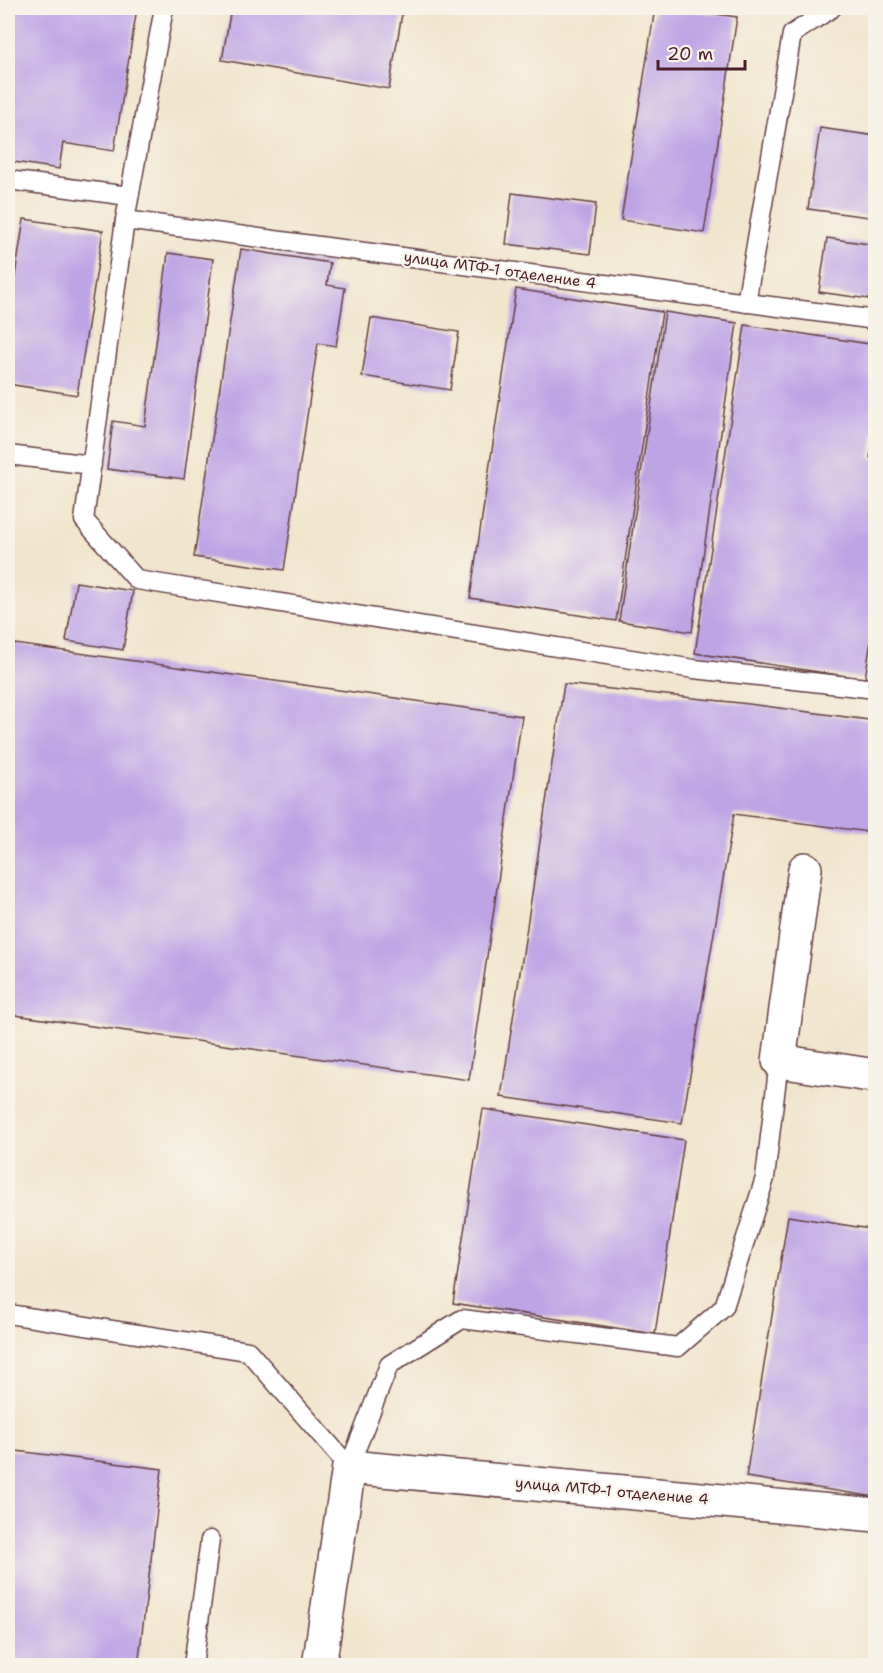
<svg xmlns="http://www.w3.org/2000/svg" width="883" height="1673" viewBox="0 0 883 1673" font-family="'Shantell Sans',sans-serif">
  <style>
    .building { fill: #bfa4e5 }
    .lines { fill: none; stroke-linecap: round; stroke-linejoin: round }
    .lane-casing { stroke: #633d43; stroke-width: 21 }
    .street-casing { stroke: #633d43; stroke-width: 36 }
    .lane { stroke: #fff; stroke-width: 18 }
    .street { stroke: #fff; stroke-width: 33 }
    .labels { text-anchor: middle; stroke-width: 4.5; stroke-linejoin: round; paint-order: stroke }
    .street-label { font-size: 15px; fill: #4a1f2b; stroke: #f7f3e8 }
  </style>
  <rect width="100%" height="100%" fill="#f7f3e8"/>
  <filter id="ink" filterUnits="userSpaceOnUse"><feTurbulence type="fractalNoise" baseFrequency=".0167" numOctaves="2"/><feDisplacementMap in="SourceGraphic" scale="12" xChannelSelector="R" yChannelSelector="G"/><feConvolveMatrix kernelMatrix="1 2 1 2 8 2 1 2 1" color-interpolation-filters="sRGB"/></filter>
  <filter id="wash" filterUnits="userSpaceOnUse"><feTurbulence type="fractalNoise" baseFrequency=".008" numOctaves="4" result="noise"/><feDisplacementMap in="SourceGraphic" scale="24" xChannelSelector="R" yChannelSelector="G"/><feGaussianBlur stdDeviation="1.35" result="paint"/><feColorMatrix in="noise" values="0 0 0 0 0 0 0 0 0 0 0 0 0 0 0 0 0 1.4 0 .05"/><feComposite in="paint" operator="in"/></filter>
  <g filter="url(#wash)">
    <rect width="100%" height="100%" fill="#f2e5cd"/>
    <g id="blocks">
      <g class="building">
        <polygon points="8,8 137,8 114,151 63,143 59,169 8,161"/>
        <polygon points="231,8 403,8 389,89 222,60"/>
        <polygon points="655,8 674,8 737,17 704,233 621,220"/>
        <polygon points="820,128 876,136 876,218 808,209"/>
        <polygon points="512,193 596,204 590,254 506,244"/>
        <polygon points="24,219 103,231 77,395 8,384 8,320"/>
        <polygon points="827,238 876,245 876,300 819,292"/>
        <polygon points="241,249 330,263 327,285 345,288 336,346 318,343 284,570 194,557"/>
        <polygon points="168,253 213,259 184,479 107,469 113,421 145,426"/>
        <polygon points="516,289 662,312 616,621 470,598"/>
        <polygon points="665,312 737,323 692,632 619,621"/>
        <polygon points="371,318 459,332 450,390 362,376"/>
        <polygon points="745,325 876,345 876,422 870,458 876,459 876,608 865,679 695,653"/>
        <polygon points="76,582 133,591 123,650 66,641"/>
        <polygon points="8,643 522,716 469,1080 8,1014"/>
        <polygon points="564,684 749,704 876,721 876,833 734,814 682,1123 501,1097"/>
        <polygon points="483,1109 684,1140 655,1334 453,1303"/>
        <polygon points="788,1216 876,1230 876,1497 746,1477"/>
        <polygon points="8,1450 162,1469 138,1666 8,1666"/>
      </g>
    </g>
  </g>
  <g filter="url(#ink)">
    <use href="#blocks" fill-opacity="0" stroke="#633d43" stroke-width="1.5"/>
    <g class="lines">
      <g class="lane-casing">
        <g id="lane">
          <polyline points="164,8 125,220 84,520 137,580 694,669 876,689"/>
          <polyline points="8,180 129,196"/>
          <polyline points="125,220 876,320"/>
          <polyline points="746,303 792,34 832,8"/>
          <polyline points="8,455 92,465"/>
          <polyline points="8,1314 248,1351 349,1467 389,1365 462,1319 678,1347 724,1307 765,1178 779,1061"/>
          <polyline points="193,1666 210,1540"/>
        </g>
      </g>
      <g class="street-casing">
        <g id="street">
          <polyline points="805,869 779,1061 876,1076"/>
          <polyline points="319,1666 349,1467 876,1515"/>
        </g>
      </g>
      <use href="#lane" class="lane"/>
      <use href="#street" class="street"/>
    </g>
  </g>
  <g class="labels">
    <g class="street-label">
      <text transform="translate(500 270) rotate(8)" y="5">улица МТФ-1 отделение 4</text>
      <text transform="translate(612 1491) rotate(5)" y="5">улица МТФ-1 отделение 4</text>
    </g>
  </g>
  <rect width="883" height="1673" fill="none" stroke="#f7f3e8" stroke-width="30"/>
  <path d="M658 60v9h87v-9" fill="none" stroke="#4a1f2b" stroke-width="3"/>
  <text x="667" y="60" font-size="18" fill="#4a1f2b" stroke="#f7f3e8" stroke-width="4.5" paint-order="stroke">20 m</text>
</svg>
